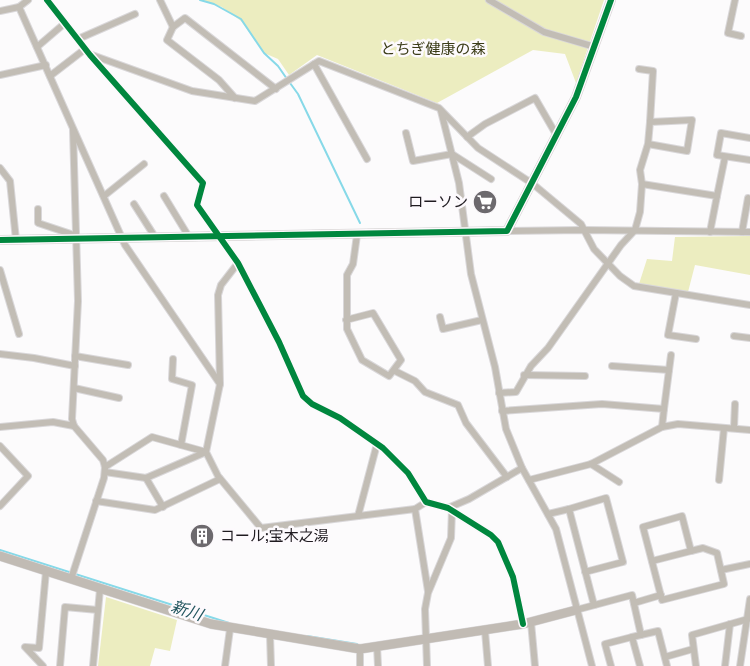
<svg xmlns="http://www.w3.org/2000/svg" width="750" height="666" viewBox="0 0 750 666" font-family="'Space Grotesk','Noto Sans JP',sans-serif">
  <style>
    .green { fill: #ecedc0 }
    .lines { fill: none; stroke-linecap: round; stroke-linejoin: round }
    .stream { stroke: #87d9e8; stroke-width: 2 }
    .street-casing { stroke: #d9d7d9; stroke-width: 8 }
    .secondary-casing { stroke: #d9d7d9; stroke-width: 10 }
    .street { stroke: #c2bdb5; stroke-width: 6 }
    .secondary { stroke: #c1bbb4; stroke-width: 9 }
    .cycleway-casing { stroke: #fdfafd; stroke-width: 9 }
    .cycleway { stroke: #00873e; stroke-width: 6 }
    .labels { text-anchor: middle; stroke-width: 5; stroke-linejoin: round; paint-order: stroke }
    .park-label { font-size: 15px; fill: #3b3c17; stroke: #fdfafd }
    .poi-label { font-size: 15px; fill: #1f1b20; stroke: #fdfafd; text-anchor: end }
    .water-label { font-size: 16px; font-style: italic; fill: #22555e; stroke: #fdfafd }
  </style>
  <rect width="100%" height="100%" fill="#fcfbfc"/>
  <g class="green">
    <polygon points="201,0 604,0 576,83 565,54 533,50 437,103 317,55 289,75 278,59 264,53 241,21 222,7"/>
    <polygon points="750,236 750,275 695,265 688,292 639,284 647,259 672,261 675,237"/>
    <polygon points="106,597 177,620 170,651 155,648 150,666 98,666"/>
  </g>
  <g class="lines">
    <g class="stream">
      <polyline points="200,0 214,4 241,19 264,53 278,66 287,79"/>
      <polyline points="290,83 298,94 360,223"/>
      <polyline points="0,550 229,623"/>
      <polyline points="307,636 357,644 357,646"/>
    </g>
    <g class="street-casing">
      <g id="street">
        <polyline points="47,0 90,55 203,183 197,205 238,263 279,342 303,396 312,404 340,418 383,448 408,473 426,502 448,508 491,535 498,542 513,577 523,624"/>
        <polyline points="160,0 173,27"/>
        <polyline points="489,0 544,32 595,47"/>
        <polyline points="735,0 728,33 741,36"/>
        <polyline points="19,7 125,245 220,384 206,452 218,476 261,528 415,509"/>
        <polyline points="0,11 19,7 28,0"/>
        <polyline points="78,39 135,14"/>
        <polyline points="37,47 65,23"/>
        <polyline points="92,55 192,91 255,101 319,61 439,108 478,148 533,184 581,224 594,249 620,276 634,286 750,305"/>
        <polyline points="314,64 367,159"/>
        <polyline points="639,69 653,71 650,122"/>
        <polyline points="0,75 46,65"/>
        <polyline points="50,76 85,49"/>
        <polyline points="235,98 219,80 167,40 173,27 185,18 276,89"/>
        <polyline points="441,111 459,183 471,274 495,367 506,429 522,468 556,529 592,666"/>
        <polyline points="406,133 413,161 452,154 491,179"/>
        <polyline points="467,137 485,124 535,98 557,136"/>
        <polyline points="750,138 721,133 717,155 750,160"/>
        <polyline points="0,168 10,181 16,240"/>
        <polyline points="642,184 717,196 710,232"/>
        <polyline points="104,196 144,164"/>
        <polyline points="164,196 189,237"/>
        <polyline points="717,196 725,157"/>
        <polyline points="134,204 155,237"/>
        <polyline points="38,209 38,223 74,235"/>
        <polyline points="507,231 583,230 750,232"/>
        <polyline points="742,232 748,198 750,199"/>
        <polyline points="0,270 19,334"/>
        <polyline points="676,293 668,335 696,339"/>
        <polyline points="440,317 443,329 482,320"/>
        <polyline points="346,320 373,313 401,360 389,376 362,360 347,329 347,275 353,264 357,235"/>
        <polyline points="734,336 750,338"/>
        <polyline points="0,354 34,358 75,366"/>
        <polyline points="75,356 128,365"/>
        <polyline points="173,359 172,379 192,385 181,445"/>
        <polyline points="612,366 669,370"/>
        <polyline points="395,371 415,381 425,392 458,405 466,423 507,477"/>
        <polyline points="524,375 585,376"/>
        <polyline points="220,384 218,295 221,285 238,263"/>
        <polyline points="74,388 119,398"/>
        <polyline points="499,393 516,392 531,366 548,348 621,245 635,230 640,212 642,184 640,170 648,144 650,122 692,120 687,151 648,144"/>
        <polyline points="664,409 671,355"/>
        <polyline points="502,411 602,404 664,409 662,427 678,424 750,430"/>
        <polyline points="0,427 53,422 74,426"/>
        <polyline points="734,428 735,404"/>
        <polyline points="0,446 28,476 0,506"/>
        <polyline points="591,464 619,482"/>
        <polyline points="105,467 152,437 206,452"/>
        <polyline points="105,472 146,478 206,452"/>
        <polyline points="146,478 163,507"/>
        <polyline points="529,480 591,464 662,427"/>
        <polyline points="719,480 724,428"/>
        <polyline points="96,501 155,510 220,479"/>
        <polyline points="426,502 415,509 428,591"/>
        <polyline points="448,508 469,499 522,468"/>
        <polyline points="548,514 569,509"/>
        <polyline points="358,516 377,444"/>
        <polygon points="682,516 691,551 703,548 717,553 724,584 662,600 643,527"/>
        <polyline points="652,561 691,551"/>
        <polyline points="721,570 750,564"/>
        <polyline points="585,572 623,562 606,498 569,509 594,605"/>
        <polyline points="71,579 104,478 105,467 103,460 74,426 72,419 78,301 73,130"/>
        <polyline points="634,603 661,595"/>
        <polyline points="576,610 632,595 641,635"/>
        <polyline points="531,622 535,666"/>
        <polyline points="485,631 488,666"/>
        <polyline points="270,635 271,666"/>
        <polyline points="377,646 378,666"/>
        <polyline points="360,649 360,666"/>
        <polyline points="665,657 693,649"/>
        <polyline points="43,666 25,647 39,648 46,571"/>
        <polyline points="60,666 65,607 98,610"/>
        <polyline points="93,666 100,589"/>
        <polyline points="225,666 230,629"/>
        <polyline points="427,666 425,609 428,593 451,538 452,510"/>
        <polyline points="611,666 605,644 632,637"/>
        <polyline points="640,666 632,637 658,631 667,666"/>
        <polyline points="696,666 692,635 748,619"/>
        <polyline points="725,666 730,624"/>
        <polyline points="740,666 750,599"/>
      </g>
    </g>
    <g class="secondary-casing">
      <g id="secondary">
        <polyline points="0,240 507,231 576,97 611,0"/>
        <polyline points="0,556 211,624 360,649 523,624 576,610"/>
      </g>
    </g>
    <use href="#street" class="street"/>
    <use href="#secondary" class="secondary"/>
    <g class="cycleway-casing">
      <g id="cycleway">
        <polyline points="47,0 90,55 203,183 197,205 238,263 279,342 303,396 312,404 340,418 383,448 408,473 426,502 448,508 491,535 498,542 513,577 523,624"/>
        <polyline points="0,240 507,231 576,97 611,0"/>
      </g>
    </g>
    <use href="#cycleway" class="cycleway"/>
  </g>
  <defs>
    <g id="supermarket-disc" transform="scale(1.25)"><circle r="9.5" fill="#6c696d" stroke="#fdfafd"/><path d="M-6-5.5h2.5l.6 2H6L4.5 2H-2.5L-4.4-4H-6ZM-1.5 3.2a1.3 1.3 0 1 0 .1 0ZM3 3.2a1.3 1.3 0 1 0 .1 0Z" fill="#fff"/></g>
    <g id="building-disc" transform="scale(1.25)"><circle r="9.5" fill="#6c696d" stroke="#fdfafd"/><path d="M-4-6H4V6H1V3H-1V6H-4ZM-2.5-4.3h1.7v1.8h-1.7ZM.8-4.3h1.7v1.8H.8ZM-2.5-1h1.7V.8h-1.7ZM.8-1h1.7V.8H.8Z" fill="#fff"/></g>
  </defs>
  <g fill-rule="evenodd">
    <use href="#supermarket-disc" x="485" y="202"/>
    <use href="#building-disc" x="202" y="536"/>
  </g>
  <g class="labels">
    <g class="park-label">
      <text x="433" y="54">とちぎ健康の森</text>
    </g>
    <g class="poi-label">
      <text x="468" y="207">ローソン</text>
      <text x="220" y="541" text-anchor="start">コール;宝木之湯</text>
    </g>
    <g class="water-label">
      <text transform="translate(187 610) rotate(18)" y="6">新川</text>
    </g>
  </g>
</svg>
